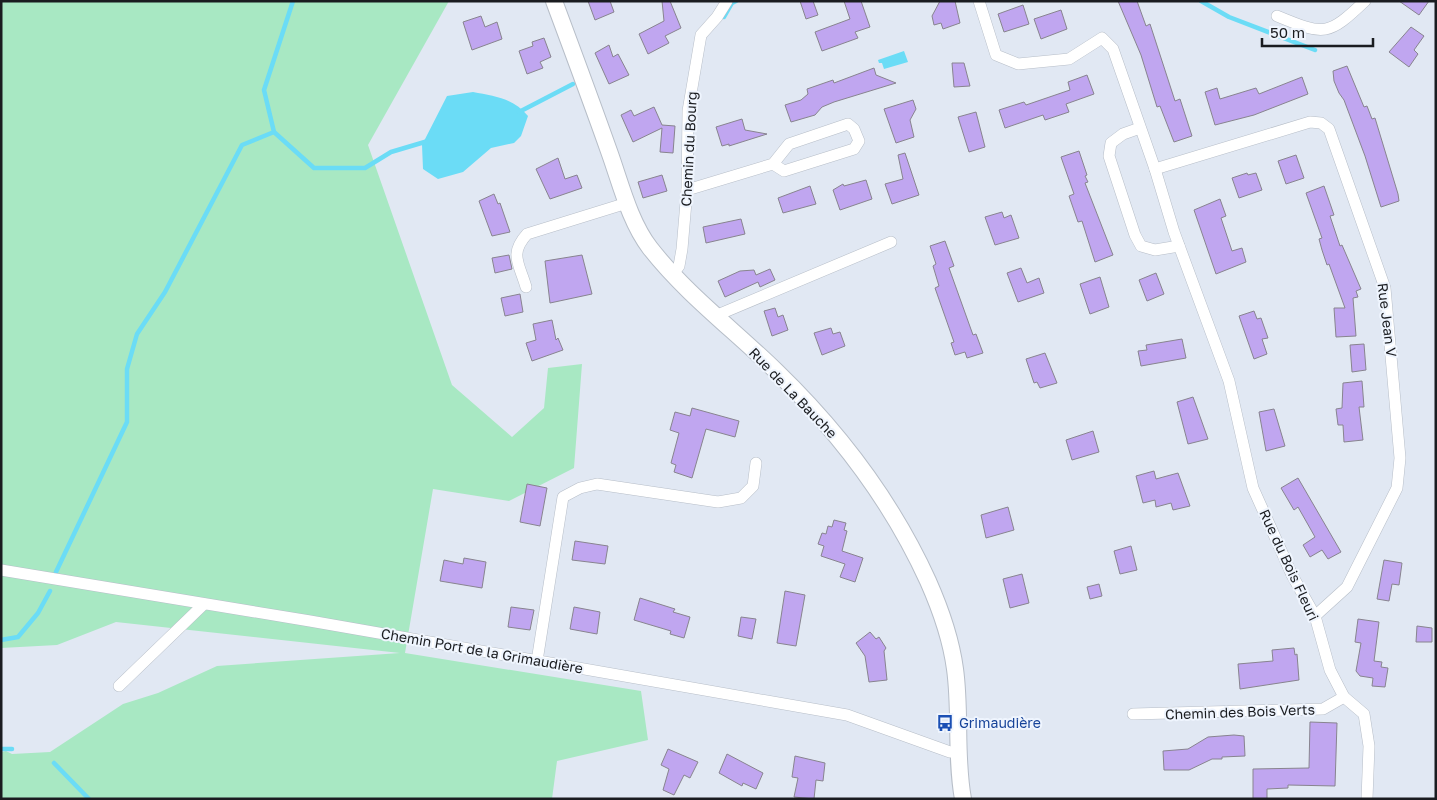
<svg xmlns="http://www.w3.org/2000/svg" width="1437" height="800" viewBox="0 0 1437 800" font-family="'Golos Text',sans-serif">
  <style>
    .green { fill: #a8e8c3 }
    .water { fill: #6bdcf6 }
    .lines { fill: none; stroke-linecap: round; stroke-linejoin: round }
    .stream { stroke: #6bdcf6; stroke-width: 4.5 }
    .building { fill: #c0a6f0; stroke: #88848f }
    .street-casing { stroke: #b7bec8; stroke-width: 12 }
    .secondary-casing { stroke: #b7bec8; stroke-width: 18 }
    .street { stroke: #fff; stroke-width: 11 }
    .secondary { stroke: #fff; stroke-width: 16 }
    .labels { text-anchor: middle; stroke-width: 4; stroke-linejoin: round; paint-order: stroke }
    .street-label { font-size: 14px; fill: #1a1c20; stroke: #eff5fe }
    .transit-label { font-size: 14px; fill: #164399; stroke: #eff5fe; text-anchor: start }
  </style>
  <rect width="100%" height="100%" fill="#e1e8f3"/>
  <polygon class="green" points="1,1 449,1 368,145 452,385 512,437 544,408 548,368 582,364 574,468 509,501 433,489 405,653 641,691 648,740 557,761 552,799 1,799 1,752 6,751 12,754 50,752 123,704 158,693 217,666 400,653 116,622 57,645 1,648"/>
  <g class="water">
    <polygon points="904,51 908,62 884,69 882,63 879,63 878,60"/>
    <path d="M473,92C494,96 513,98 528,116L521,136L514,143L491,148L463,172L438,179L423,169L422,145L447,96Z"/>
  </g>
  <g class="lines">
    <g class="stream">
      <polyline points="293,1 264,90 274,132 314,168 365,168 391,152 428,141"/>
      <polyline points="1201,1 1229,17 1315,50"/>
      <polyline points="724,17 732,3 736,1"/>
      <polyline points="519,112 573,84"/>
      <polyline points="56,572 127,422 127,369 137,334 165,292 242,145 274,132"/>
      <polyline points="1,640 18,637 38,613 50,591"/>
      <polyline points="1,749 12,749"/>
      <polyline points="54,763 89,799"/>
    </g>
  </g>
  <g class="building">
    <polygon points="588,1 610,1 614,12 595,20"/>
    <polygon points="662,1 670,1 681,28 665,36 669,43 648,54 639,34 664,21"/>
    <polygon points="800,1 813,1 818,15 806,19"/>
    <polygon points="844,1 861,1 870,27 855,32 858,38 822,51 815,32 850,19"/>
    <polygon points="940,1 955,1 960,23 943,29 941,23 934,25 932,16"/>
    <polygon points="1118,1 1137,1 1146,26 1150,24 1175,101 1180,99 1192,136 1174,142 1160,106 1157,107 1141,55"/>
    <polygon points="1399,1 1429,1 1419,15"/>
    <polygon points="1023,5 1029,24 1004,32 998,14"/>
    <polygon points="1061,10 1067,29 1041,39 1034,19"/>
    <polygon points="481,16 485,27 497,22 502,39 472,50 463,22"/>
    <polygon points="1411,27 1424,36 1414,50 1418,54 1409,67 1389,52"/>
    <polygon points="544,38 551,57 540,62 543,68 527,74 519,51 533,46 532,42"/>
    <polygon points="609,45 613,57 618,54 629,75 609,84 595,53"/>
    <polygon points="952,63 964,63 970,86 954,87"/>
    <polygon points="1347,66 1364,107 1367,106 1372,119 1375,118 1398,194 1399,201 1381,207 1365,156 1344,100 1339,93 1334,81 1333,71"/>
    <polygon points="874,68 876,75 896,83 834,102 822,107 815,115 791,122 785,105 801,100 808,94 807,89 833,80 834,83"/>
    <polygon points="1087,75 1094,94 1066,104 1069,112 1045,120 1043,115 1005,128 999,110 1024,102 1026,105 1070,90 1068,82"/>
    <polygon points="1302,77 1308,94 1254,115 1215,125 1205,92 1217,88 1220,99 1256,88 1259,94"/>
    <polygon points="913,100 916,109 910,120 914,137 896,143 884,109"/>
    <polygon points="654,107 662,125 675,126 673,153 660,152 662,128 633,142 621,115 631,110 634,116"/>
    <polygon points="976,112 985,147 969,152 958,117"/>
    <polygon points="742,119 745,130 767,134 729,146 729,144 722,146 716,127"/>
    <polygon points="1079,151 1087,175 1085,176 1088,182 1085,183 1113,255 1095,262 1082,221 1078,222 1069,196 1074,194 1061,157"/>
    <polygon points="905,153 919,195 892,204 885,184 903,179 898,155"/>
    <polygon points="1296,155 1304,178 1286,184 1278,161"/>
    <polygon points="558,158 565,179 577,175 582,188 550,199 536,169"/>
    <polygon points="1247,173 1248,175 1256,173 1262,190 1239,198 1232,178"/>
    <polygon points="662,175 667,191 643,198 638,182"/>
    <polygon points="866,180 872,199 840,210 833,190 843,184 844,186"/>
    <polygon points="810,186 816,204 783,213 778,198"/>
    <polygon points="1324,186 1334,215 1330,216 1340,246 1342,245 1361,289 1356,291 1358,297 1353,298 1356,336 1336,337 1334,308 1345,308 1329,264 1327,265 1322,250 1319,239 1322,238 1306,193"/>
    <polygon points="494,194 498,204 500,203 510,232 492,236 479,201"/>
    <polygon points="1220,199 1226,216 1221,218 1232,251 1242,248 1246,262 1216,274 1194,210"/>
    <polygon points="1002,212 1004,218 1011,215 1019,238 995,245 985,217"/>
    <polygon points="741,219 745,234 706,243 703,227"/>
    <polygon points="945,241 954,266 949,268 973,335 976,334 983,353 967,358 965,352 955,355 951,343 954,342 935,288 939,286 933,266 936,264 930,246"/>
    <polygon points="509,255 512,269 495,273 492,258"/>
    <polygon points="582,255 592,294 550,303 545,261"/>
    <polygon points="1021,268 1027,283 1039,278 1044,293 1018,302 1007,273"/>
    <polygon points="770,269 775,280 760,287 758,282 725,297 718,281 740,271 754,270 756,275"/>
    <polygon points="1156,273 1164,294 1147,301 1139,280"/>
    <polygon points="1100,277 1109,307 1090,314 1080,284"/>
    <polygon points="520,294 523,312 505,316 501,298"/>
    <polygon points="775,308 778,317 783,315 788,330 772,336 764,311"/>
    <polygon points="1254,311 1257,319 1261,318 1268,338 1262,339 1267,354 1254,359 1239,316"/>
    <polygon points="552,320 556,340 558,338 563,350 532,361 526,343 536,340 533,324"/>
    <polygon points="831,328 833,334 840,332 845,346 822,355 814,333"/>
    <polygon points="1182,339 1186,358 1141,366 1138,351 1147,350 1146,345"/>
    <polygon points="1364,344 1366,370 1352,372 1350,345"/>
    <polygon points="1045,353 1057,383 1040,388 1037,382 1034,383 1026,359"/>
    <polygon points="1362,381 1364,407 1359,407 1363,440 1344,442 1343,425 1338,425 1336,409 1342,408 1343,383"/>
    <polygon points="1193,397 1208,439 1188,444 1177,402"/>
    <polygon points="692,408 739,421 735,437 706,429 692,478 674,472 676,465 671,463 679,433 670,430 675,412 690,416"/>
    <polygon points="1274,409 1285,446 1266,451 1259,412"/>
    <polygon points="1093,431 1099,452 1072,460 1066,440"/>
    <polygon points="1154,471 1156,479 1178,473 1190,506 1173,510 1171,503 1156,507 1155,500 1143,503 1136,476"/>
    <polygon points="1298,478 1341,552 1328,559 1322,550 1310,557 1303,545 1315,537 1298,507 1294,510 1281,488"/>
    <polygon points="527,484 547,488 540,526 520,522"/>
    <polygon points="1008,507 1014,530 986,538 981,515"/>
    <polygon points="834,520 846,523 844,530 847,531 842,551 863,558 855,582 840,577 845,564 821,556 824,546 818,544 822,533 826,534 828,526 832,527"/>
    <polygon points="575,541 608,546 605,564 572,560"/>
    <polygon points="1131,546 1137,570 1120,574 1114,551"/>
    <polygon points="464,558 486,562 482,588 440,581 444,560 463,564"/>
    <polygon points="1384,560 1402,563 1399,585 1392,584 1389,601 1377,599"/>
    <polygon points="1022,574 1029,603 1010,608 1003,579"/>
    <polygon points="1099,584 1102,596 1090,599 1087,587"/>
    <polygon points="785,591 805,595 796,646 777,643"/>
    <polygon points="640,598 675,609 673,612 690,617 684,638 670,634 671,631 634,620"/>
    <polygon points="511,607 534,610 530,630 508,627"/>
    <polygon points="574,607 600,612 597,634 570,629"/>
    <polygon points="741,617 756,619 752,639 738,636"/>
    <polygon points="1358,619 1379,622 1374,661 1382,662 1381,667 1388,668 1385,687 1372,686 1373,678 1360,676 1356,671 1361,643 1355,642"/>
    <polygon points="1417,626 1432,628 1432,642 1416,642"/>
    <polygon points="870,632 876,639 879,637 886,648 884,651 887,680 869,682 865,656 856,643"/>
    <polygon points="1294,648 1295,655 1297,654 1299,680 1240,689 1238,664 1273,661 1272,650"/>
    <polygon points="1310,722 1337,723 1335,786 1288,785 1288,788 1267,789 1267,799 1253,799 1253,769 1309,768"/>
    <polygon points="1234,735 1244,736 1245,756 1222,757 1222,759 1212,759 1189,770 1164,770 1163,751 1188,749 1208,737"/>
    <polygon points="668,749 698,762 690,778 684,775 674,795 663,790 669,769 661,765"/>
    <polygon points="727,754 763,773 756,789 743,783 742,786 719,773"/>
    <polygon points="795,756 825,763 823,781 816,780 814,799 794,797 798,778 792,777"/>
  </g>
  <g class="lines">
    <g class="street-casing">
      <g id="street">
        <polyline points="979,1 996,55 1018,64 1069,59 1102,38 1113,49 1155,169 1174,232 1229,381 1253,488 1292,575 1315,616 1330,670 1344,697 1364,714 1369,746 1367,799"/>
        <path d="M1277,16C1325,36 1328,36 1365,1"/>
        <polyline points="1140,128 1123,134 1111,143 1109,156 1135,235 1141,246 1155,250 1179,246"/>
        <polyline points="1155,169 1310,122 1321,123 1329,129 1385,288 1400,458 1397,488 1347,587 1315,616"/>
        <polyline points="687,190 773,164 789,144 848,124 854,129 859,141 854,149 784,171 773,164"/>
        <polyline points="673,274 679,266 682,249 687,190 688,111 701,35 717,17 727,1"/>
        <path d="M526,287C519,263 509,254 527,234L627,203"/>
        <polyline points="715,316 891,242"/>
        <polyline points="1,570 310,621 847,715 950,752 957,752"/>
        <polyline points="537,661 563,497 580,488 597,484 718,502 741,498 753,486 756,463"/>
        <polyline points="119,686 204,604"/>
        <polyline points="1133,714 1323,709 1344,697"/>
      </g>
    </g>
    <g class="secondary-casing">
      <path id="secondary" d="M554,1C573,52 592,103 610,154C621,185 630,222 650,248C686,294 734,330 776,371C838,431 892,502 928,581C940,608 951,639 955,669C961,712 955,756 963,799"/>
    </g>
    <use href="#street" class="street"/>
    <use href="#secondary" class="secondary"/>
  </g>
  <defs>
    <g id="bus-bare" transform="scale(1.35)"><path d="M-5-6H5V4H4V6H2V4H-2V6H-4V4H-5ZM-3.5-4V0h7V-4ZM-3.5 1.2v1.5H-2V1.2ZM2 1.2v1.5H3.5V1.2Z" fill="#1a4fb4" stroke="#eff5fe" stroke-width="2.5" paint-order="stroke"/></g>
  </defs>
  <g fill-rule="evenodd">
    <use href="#bus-bare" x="945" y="723"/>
  </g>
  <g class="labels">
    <g class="street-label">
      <text transform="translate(689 149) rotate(-87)" y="5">Chemin du Bourg</text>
      <text transform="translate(1387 320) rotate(83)" y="5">Rue Jean V</text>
      <text transform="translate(793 393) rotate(46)" y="5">Rue de La Bauche</text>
      <text transform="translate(1289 565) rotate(65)" y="5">Rue du Bois Fleuri</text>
      <text transform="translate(482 651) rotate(10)" y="5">Chemin Port de la Grimaudière</text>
      <text transform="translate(1240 712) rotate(-2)" y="5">Chemin des Bois Verts</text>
    </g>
    <g class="transit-label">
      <text x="959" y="728">Grimaudière</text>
    </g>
  </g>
  <rect width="1437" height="800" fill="none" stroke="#1a1c20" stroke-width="5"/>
  <path d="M1262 38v8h111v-8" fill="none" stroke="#1a1c20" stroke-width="2.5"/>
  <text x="1270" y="38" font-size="15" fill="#1a1c20" stroke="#eff5fe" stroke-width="4" paint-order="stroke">50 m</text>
</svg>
